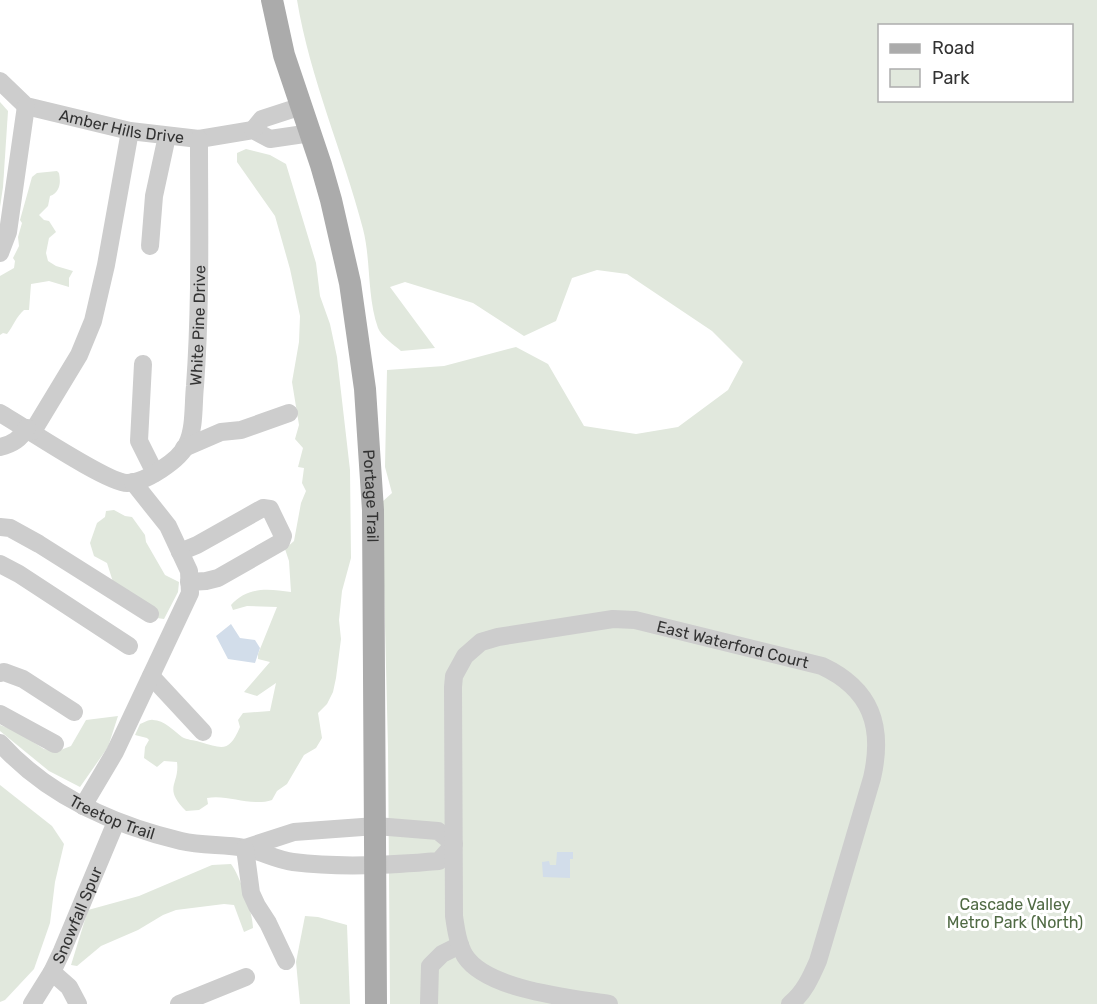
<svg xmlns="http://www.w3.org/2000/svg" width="1097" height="1004" viewBox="0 0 1097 1004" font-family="Rubik,sans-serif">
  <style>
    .green { fill: #e1e8dd; fill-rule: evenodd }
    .water { fill: #d2ddea }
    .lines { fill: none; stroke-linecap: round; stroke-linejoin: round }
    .minor { stroke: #cdcdcd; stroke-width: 18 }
    .major { stroke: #ababab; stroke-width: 22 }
    .labels { text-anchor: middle; stroke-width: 6; stroke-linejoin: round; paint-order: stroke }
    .street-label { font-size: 16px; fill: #333; stroke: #fff }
    .park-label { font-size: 16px; fill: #506a44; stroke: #fff }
  </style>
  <rect width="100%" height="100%" fill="#fff"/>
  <g class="green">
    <path d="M297,0H1097V1004H390L388,748L382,502L392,493L385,467L387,370L444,366L516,347L548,364L584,426L636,434L678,427L728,390L743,362L712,331L627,274L597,270L572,278L556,321L524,336L473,303L405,282L390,287L435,348L401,351C394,345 381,336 378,328C367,297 371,260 363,229C343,152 310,79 297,0ZM880,26H1072V100H880Z"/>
    <polygon points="0,102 8,111 3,187 0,207"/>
    <path d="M246,149L270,155L286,164L316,263L320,296L330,324L337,357L350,470L351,558L342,591L339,620L341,639L336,678L333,692L327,704L318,713L322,738L316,748L304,755L287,784L277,791L272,800C251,807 228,794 207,798L208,804L199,810L186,811C162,787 180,785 177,762L164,761L157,767L144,758L145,747L149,740L147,738L135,735L140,724C143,723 150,719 153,720C164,720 174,731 182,737C187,740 194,740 200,742C224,749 229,752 240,727L238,720L243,713L270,711L276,683L257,696L244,692L270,662L258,659V654L277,607L247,606L233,610L231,605C248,586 269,589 291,592L289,561L285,549L294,541L301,503L306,491L302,483L304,468L298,467L303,448L295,439L299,425L292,382L299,342L300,316L290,269L275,216L237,162V153Z"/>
    <path d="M57,171L59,173C61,183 60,192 50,196L48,206L39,215L44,220L49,221L56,232L49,238L46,253L48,261L56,266L73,271L69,278V287L49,281L31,284L29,310H24C16,317 14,325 7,334L3,333L0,335V276L14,268L15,261L13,258L19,246L18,237L22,223L20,220L32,177L37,173Z"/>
    <polygon points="114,510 125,516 132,517 145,535 146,542 165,575 179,582 178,592 164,619 157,618 113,582 107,563 94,556 90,543 97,523 105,517 106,511"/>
    <polygon points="118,716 108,747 80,787 49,771 0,731 0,725 16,731 44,749 58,751 71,746 86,720"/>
    <polygon points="0,785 52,826 64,844 55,882 50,923 34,969 5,1000 0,1002"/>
    <path d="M231,864C240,876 253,913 253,928L244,932L234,905L224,904L176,910L163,915L138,930L101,946L77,966L71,965L88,910L139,896L212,865Z"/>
    <polygon points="305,916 318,917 347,925 350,1004 300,1004 296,962"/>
  </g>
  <g class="water">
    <polygon points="231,624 240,638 255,640 260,648 255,663 228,659 216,636"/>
    <polygon points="557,852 573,852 573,859 570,859 570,878 543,877 542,862 549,861 550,865 556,865"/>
  </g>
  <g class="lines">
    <g class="minor">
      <path id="s1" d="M0,81L26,106L130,131L199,139L253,130L270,139L311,133"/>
      <polyline points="253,130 262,119 302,106"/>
      <polyline points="150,246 154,196 167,136"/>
      <polyline points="0,253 8,232 26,106"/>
      <polyline points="143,364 139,441 155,473"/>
      <path id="s2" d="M0,413C23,426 107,483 127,483C145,483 180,460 187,444C195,428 193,404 195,386C201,304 199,222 199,139"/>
      <polyline points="33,431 79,355 93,321 106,265 130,131"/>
      <path d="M0,447C13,444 20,439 27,428"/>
      <polyline points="184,448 221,432 241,430 289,413"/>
      <polyline points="0,527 10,528 39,544 150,614"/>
      <polyline points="180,552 197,545 263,508 270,509 283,536 281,542 218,578 206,581 189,582"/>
      <polyline points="0,564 19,574 129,646"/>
      <polyline points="0,673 4,672 23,679 74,712"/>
      <polyline points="151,676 203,732"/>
      <polyline points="0,714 55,744"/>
      <path id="s3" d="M0,743C47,795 114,825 181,841C202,846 224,844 245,848C261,851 277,860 293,862C341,868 391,865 439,861L454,844L438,831L376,826L294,832L245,848"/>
      <polyline points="83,806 115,752 190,593 189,571 168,526 133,482"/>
      <polyline points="245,848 251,893 257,906 268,923 286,961"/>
      <polyline points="52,972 69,987 78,1004"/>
      <path id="s4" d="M32,1004L52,972L62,951L116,822"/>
      <polyline points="179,1004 246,977"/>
      <polyline points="429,1004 430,966 442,954 460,945"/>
      <path id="s5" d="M609,1004C571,998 487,990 465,956C458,944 456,930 454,916L453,687L454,676L465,656L481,642L498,637L613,619L635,620L822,666C871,689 884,726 872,778L818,961C811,977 804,993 790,1004"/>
    </g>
    <path class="major" id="s6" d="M272,0L284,55L321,165L331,200L350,283L365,389L373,510L376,1004"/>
  </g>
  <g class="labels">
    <g class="street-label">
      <text dy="6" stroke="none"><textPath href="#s1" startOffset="134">Amber Hills Drive</textPath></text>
      <text dy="6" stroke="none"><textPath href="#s2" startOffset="339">White Pine Drive</textPath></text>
      <text dy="6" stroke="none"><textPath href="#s6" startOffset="508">Portage Trail</textPath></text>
      <text dy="6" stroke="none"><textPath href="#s5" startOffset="738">East Waterford Court</textPath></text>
      <text dy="6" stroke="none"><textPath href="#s3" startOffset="136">Treetop Trail</textPath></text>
      <text dy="6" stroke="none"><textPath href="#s4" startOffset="100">Snowfall Spur</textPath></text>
    </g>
    <g class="park-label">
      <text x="1015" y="910">Cascade Valley<tspan x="1015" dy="18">Metro Park (North)</tspan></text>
    </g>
  </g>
  <rect x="878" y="24" width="195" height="78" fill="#ffffff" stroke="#adadad" stroke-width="1.5"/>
  <rect x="890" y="44" width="30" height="9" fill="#ababab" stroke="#adadad" stroke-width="1.5"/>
  <text x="932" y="54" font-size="18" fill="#333333">Road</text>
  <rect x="890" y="69" width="30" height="18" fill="#e1e8dd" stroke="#adadad" stroke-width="1.5"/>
  <text x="932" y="84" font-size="18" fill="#333333">Park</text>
</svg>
